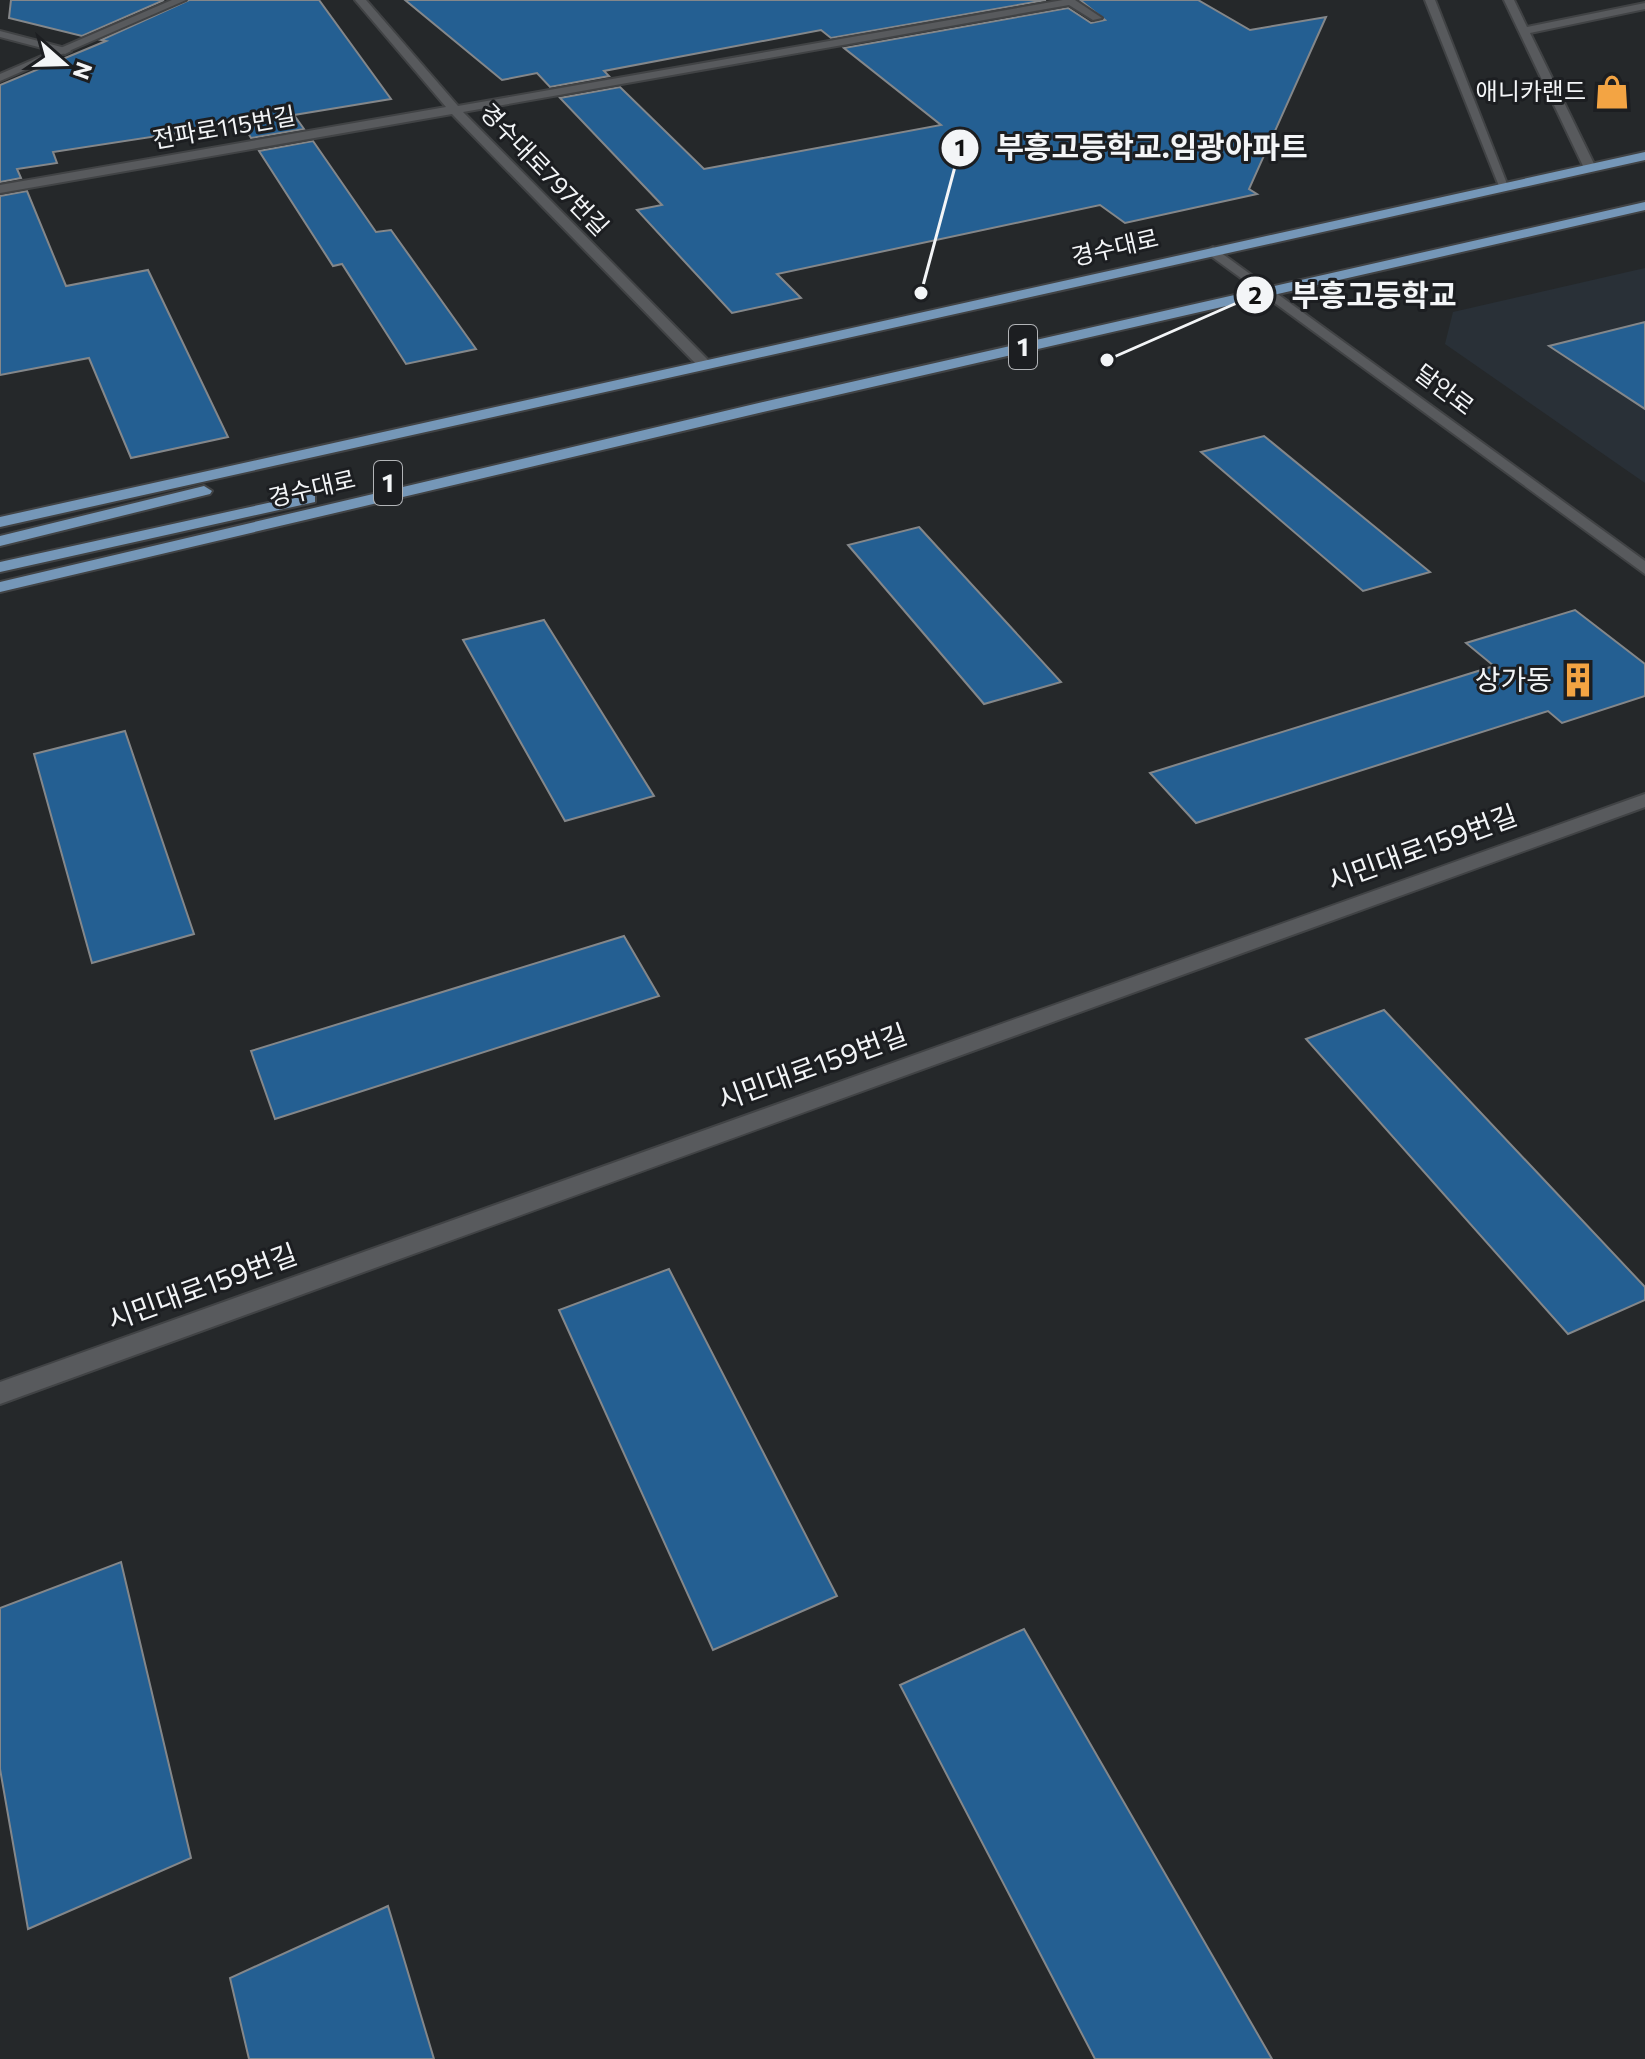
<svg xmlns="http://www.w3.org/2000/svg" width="1645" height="2059" viewBox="0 0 1645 2059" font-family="Commissioner,'Noto Sans KR',sans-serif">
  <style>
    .built { fill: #293037 }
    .building { fill: #245f92; stroke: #84878a; stroke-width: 2 }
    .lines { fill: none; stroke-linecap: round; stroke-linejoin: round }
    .minor-casing { stroke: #414345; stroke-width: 4 }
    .tertiary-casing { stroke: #414345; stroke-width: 4 }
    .primary-casing { stroke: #414345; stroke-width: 4 }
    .minor { fill: #585a5d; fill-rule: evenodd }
    .tertiary { fill: #585a5d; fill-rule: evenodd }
    .primary { fill: #7597b8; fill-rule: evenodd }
    .labels { text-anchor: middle; stroke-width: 6; stroke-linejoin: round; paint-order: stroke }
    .far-poi-label { font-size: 24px; fill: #f3f5f7; stroke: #1c1e21; text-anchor: end }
    .far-street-label { font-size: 24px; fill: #f3f5f7; stroke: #1c1e21 }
    .shield { fill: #1c1e21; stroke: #b2b4b7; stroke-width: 2 }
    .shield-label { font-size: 26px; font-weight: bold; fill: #f3f5f7 }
    .poi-label { font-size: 28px; fill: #f3f5f7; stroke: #1c1e21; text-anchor: end }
    .street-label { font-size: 28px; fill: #f3f5f7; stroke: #1c1e21 }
    .leader { fill: none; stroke: #f3f5f7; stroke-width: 3 }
    .callout-dot { fill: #f3f5f7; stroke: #1c1e21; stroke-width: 3 }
    .mark-label { font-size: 24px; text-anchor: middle; font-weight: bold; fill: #111 }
    .callout-label { font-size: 30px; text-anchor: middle; font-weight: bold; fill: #f3f5f7; stroke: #1c1e21; stroke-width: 6; stroke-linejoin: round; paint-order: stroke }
  </style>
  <rect width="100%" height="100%" fill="#25282a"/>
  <polygon class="built" points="1645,268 1645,483 1445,344 1453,312"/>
  <g class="building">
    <polygon points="11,0 164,0 82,36 9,18"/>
    <polygon points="189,0 319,0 391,99 294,115 304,129 251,138 242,123 53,152 57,163 17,169 21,178 0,182 0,85 106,41 101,40"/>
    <polygon points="405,0 1046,0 831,38 821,30 604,71 609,76 550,87 537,73 502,80"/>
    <polygon points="1080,0 1198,0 1250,30 1326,17 1249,189 1257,194 1125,223 1100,205 777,274 801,298 732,313 637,210 662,205 560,98 620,87 704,169 941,125 844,48 1068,8 1091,23 1105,20"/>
    <polygon points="313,141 376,232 391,230 476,349 406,364 342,264 333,266 259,151"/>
    <polygon points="27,191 66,286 148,270 228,437 131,458 89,358 0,375 0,196"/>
    <polygon points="1645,322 1645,409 1549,346"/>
    <polygon points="1264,436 1430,572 1363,591 1201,452"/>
    <polygon points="919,527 1061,682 984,704 848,545"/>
    <polygon points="1575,610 1645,664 1645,696 1562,723 1548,711 1196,823 1150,773 1494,666 1466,643"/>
    <polygon points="544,620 654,796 565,821 463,640"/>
    <polygon points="125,731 194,934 92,963 34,754"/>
    <polygon points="624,936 659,996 275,1119 251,1051"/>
    <polygon points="1384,1010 1645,1287 1645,1300 1568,1334 1306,1039"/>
    <polygon points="669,1269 837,1596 713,1650 559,1310"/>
    <polygon points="121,1562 191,1858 28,1929 0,1769 0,1608"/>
    <polygon points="1024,1629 1272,2059 1095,2059 900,1685"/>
    <polygon points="388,1906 434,2059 249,2059 230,1978"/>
  </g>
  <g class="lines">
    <g class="minor-casing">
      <g id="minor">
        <polygon points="355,0 366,0 458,106 1063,0 1075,0 1102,18 1093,20 1069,5 463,112 709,361 709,367 699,367 452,114 0,193 0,185 446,107"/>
        <polygon points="1425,0 1435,0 1509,189 1499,186"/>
        <polygon points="1504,0 1514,0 1527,27 1645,3 1645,9 1530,33 1596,168 1594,171 1584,168"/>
        <polygon points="0,31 69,49 71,51 65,54 0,37"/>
        <polygon points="1645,794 1645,807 0,1404 0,1382"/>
      </g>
    </g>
    <g class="tertiary-casing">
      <g id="tertiary">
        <polygon points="172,0 186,0 0,81 0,74"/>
        <polygon points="1213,247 1645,561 1645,574 1208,254 1206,251"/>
      </g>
    </g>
    <g class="primary-casing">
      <g id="primary">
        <polygon points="1645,152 1645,160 0,527 0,517"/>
        <polygon points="1645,202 1645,210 776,409 0,592 0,582 776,399"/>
        <polygon points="204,486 212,491 210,494 0,546 0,536"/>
        <polygon points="309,494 315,496 315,502 0,572 0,562"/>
      </g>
    </g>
    <use href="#minor" class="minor"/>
    <use href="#tertiary" class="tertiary"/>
    <use href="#primary" class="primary"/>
  </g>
  <defs>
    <g id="shop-bare" transform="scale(2.76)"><path d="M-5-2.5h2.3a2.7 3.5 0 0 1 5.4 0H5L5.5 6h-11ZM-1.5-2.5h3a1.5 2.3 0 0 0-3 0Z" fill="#f3a443" stroke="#1c1e21" stroke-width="2.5" paint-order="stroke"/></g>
    <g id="building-bare" transform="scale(2.76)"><path d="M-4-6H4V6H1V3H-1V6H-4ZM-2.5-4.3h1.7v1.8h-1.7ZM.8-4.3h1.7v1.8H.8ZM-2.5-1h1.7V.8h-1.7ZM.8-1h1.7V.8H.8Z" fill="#f3a443" stroke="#1c1e21" stroke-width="2.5" paint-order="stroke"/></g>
  </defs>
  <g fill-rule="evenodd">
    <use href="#shop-bare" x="1612" y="92"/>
    <use href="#building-bare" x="1578" y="680"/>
  </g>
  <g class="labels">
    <g class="far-poi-label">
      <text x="1586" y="100">애니카랜드</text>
    </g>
    <g class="far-street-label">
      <text transform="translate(224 128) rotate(-10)" y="8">전파로115번길</text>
      <text transform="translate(544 170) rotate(46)" y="8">경수대로797번길</text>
      <text transform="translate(1115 248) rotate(-13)" y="8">경수대로</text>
      <text transform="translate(1444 390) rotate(37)" y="8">달안로</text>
      <text transform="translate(312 489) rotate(-13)" y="8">경수대로</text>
    </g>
    <g class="shield">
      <rect x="1009" y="325" width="28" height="44" rx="6"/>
      <rect x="374" y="461" width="28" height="44" rx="6"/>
    </g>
    <g class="shield-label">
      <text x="1023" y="356">1</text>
      <text x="388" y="492">1</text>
    </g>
    <g class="poi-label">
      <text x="1552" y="690">상가동</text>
    </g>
    <g class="street-label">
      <text transform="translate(1422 848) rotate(-20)" y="10">시민대로159번길</text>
      <text transform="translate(812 1067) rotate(-20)" y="10">시민대로159번길</text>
      <text transform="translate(202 1287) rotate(-20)" y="10">시민대로159번길</text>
    </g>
  </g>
  <path class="leader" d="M921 293L960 148M1107 360L1255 295"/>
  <g class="callout-dot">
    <circle cx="921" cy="293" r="8"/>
    <circle cx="1107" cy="360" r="8"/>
    <circle cx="960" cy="148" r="20"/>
    <circle cx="1255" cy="295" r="20"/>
  </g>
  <g class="mark-label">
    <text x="960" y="156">1</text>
    <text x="1255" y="304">2</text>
  </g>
  <g class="callout-label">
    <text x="1152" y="158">부흥고등학교.임광아파트</text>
    <text x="1374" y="306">부흥고등학교</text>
  </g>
  <g transform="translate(64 64) rotate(110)" stroke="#1c1e21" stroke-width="6" paint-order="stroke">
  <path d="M0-6L14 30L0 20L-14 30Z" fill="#f3f5f7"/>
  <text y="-12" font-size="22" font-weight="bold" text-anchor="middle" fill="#f3f5f7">N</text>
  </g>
</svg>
